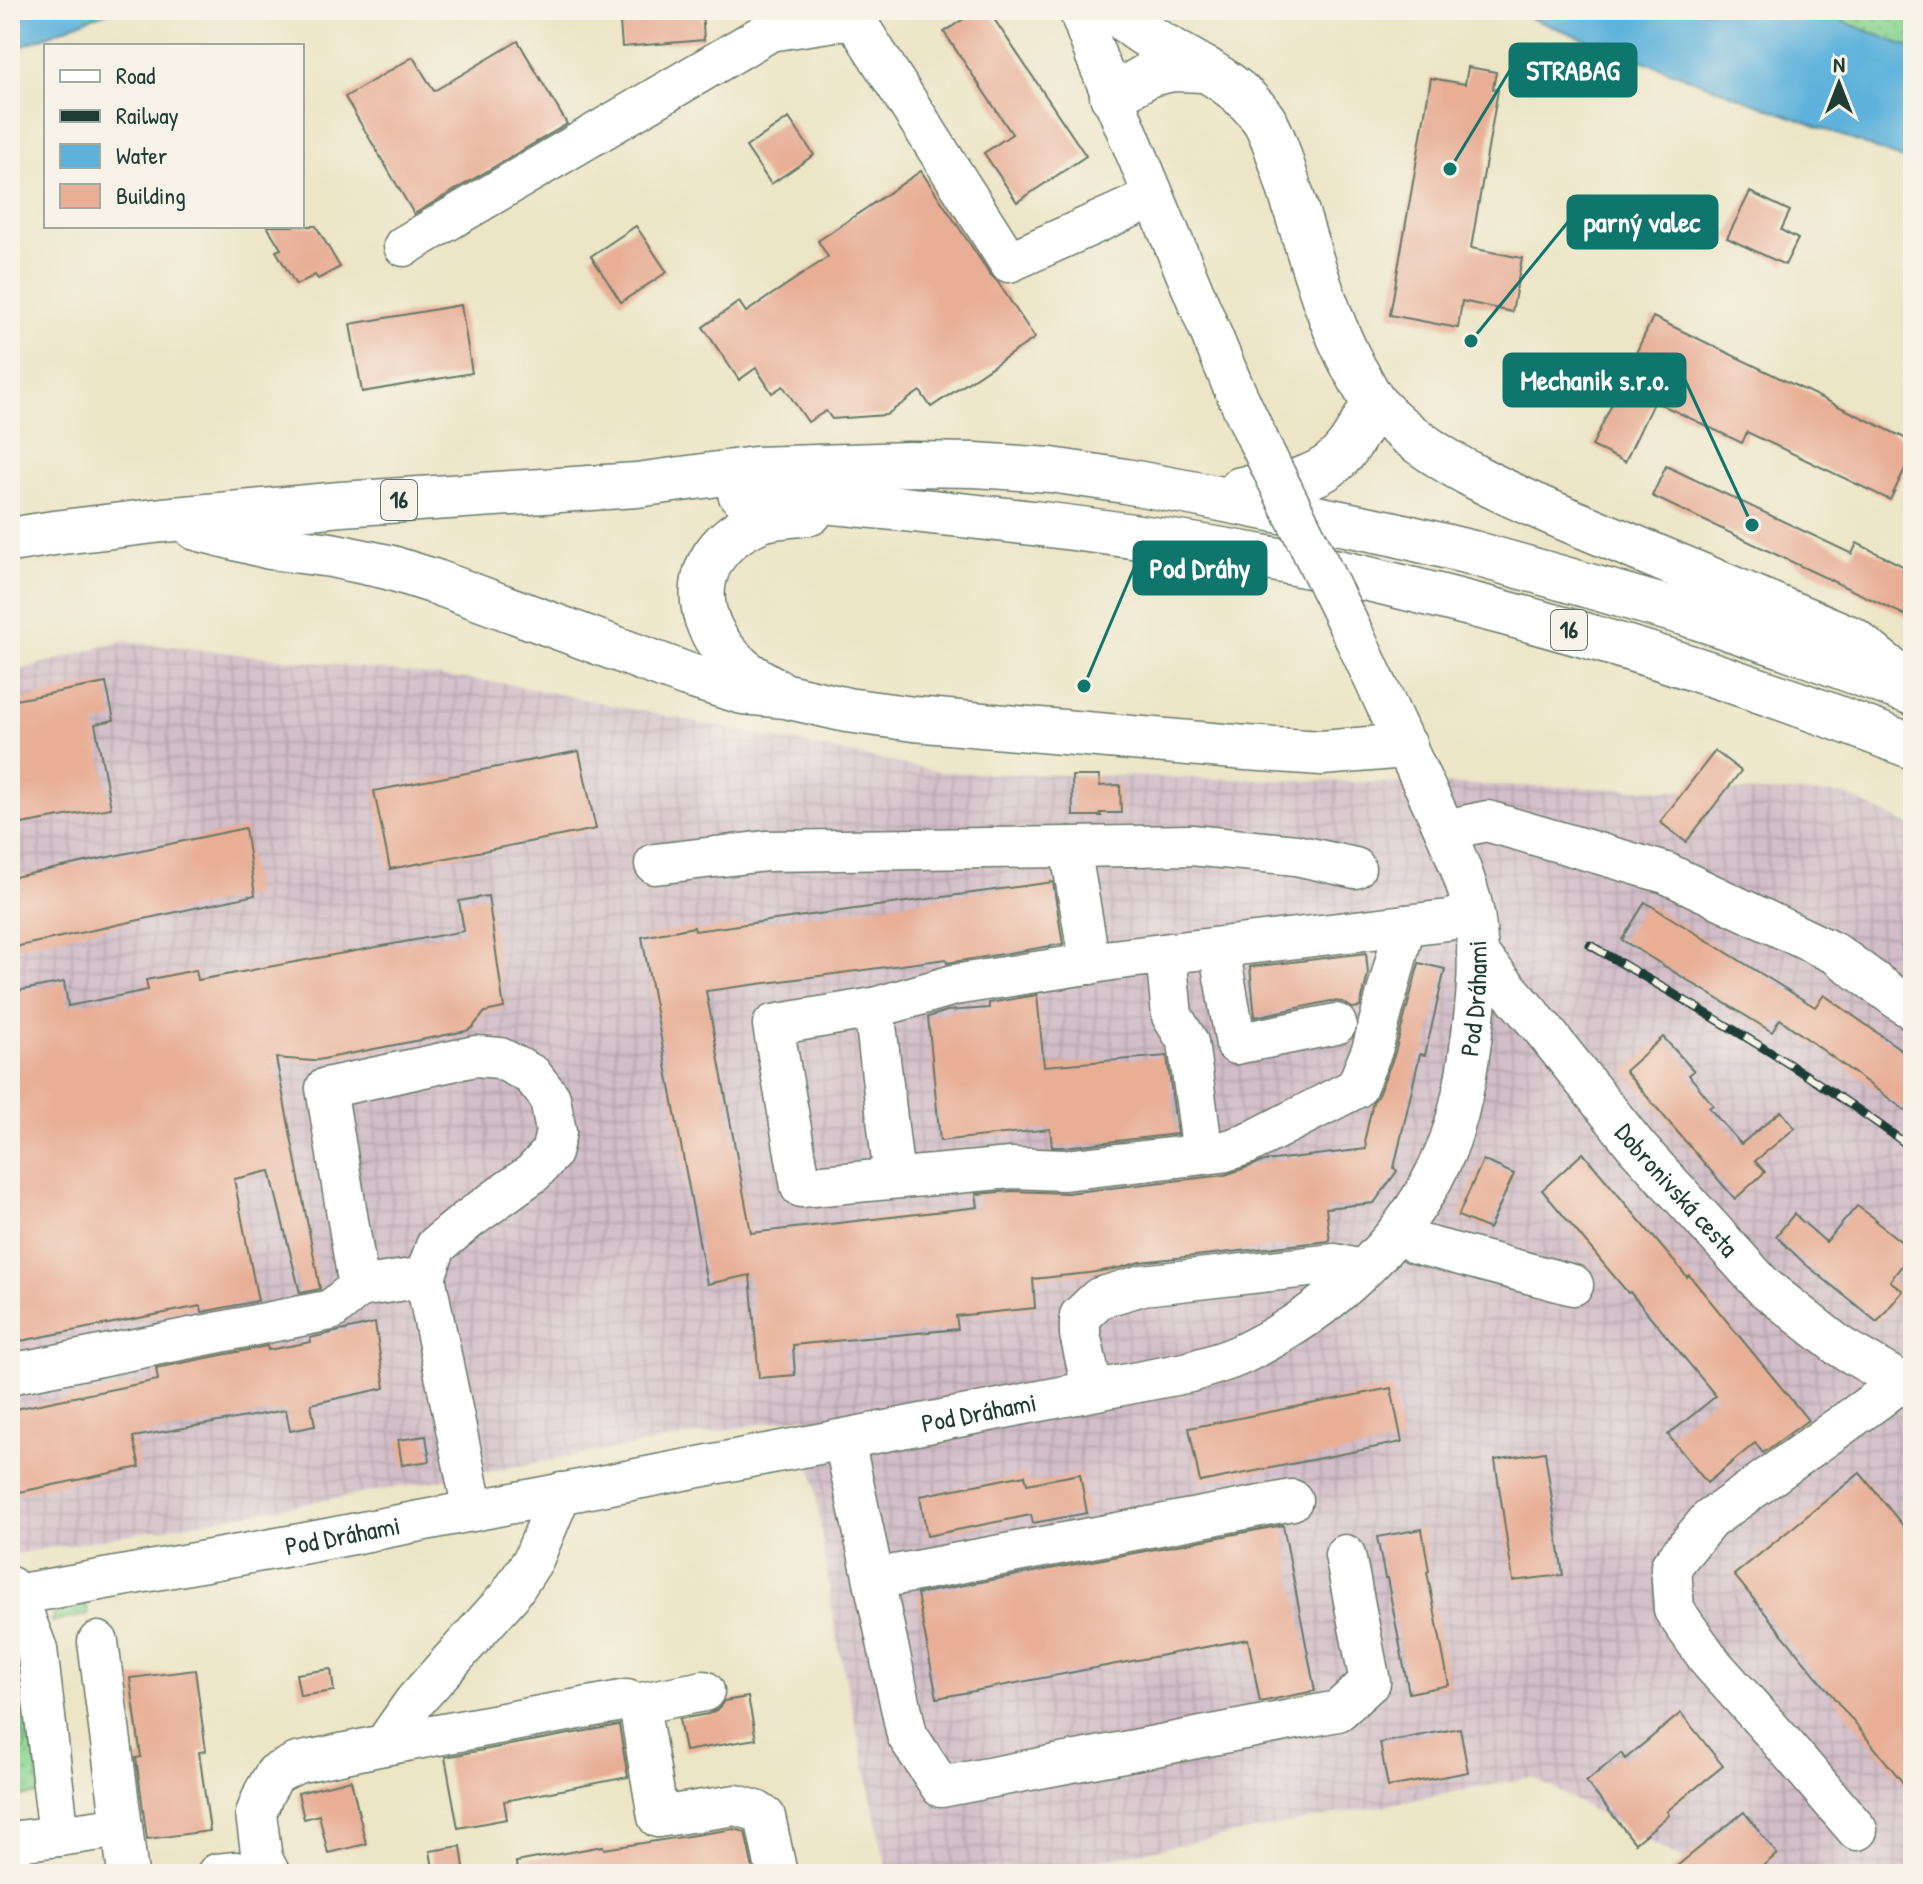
<svg xmlns="http://www.w3.org/2000/svg" width="1923" height="1884" viewBox="0 0 1923 1884" font-family="'Patrick Hand',sans-serif">
  <style>
    .industrial { fill: url(#industrial-grid) }
    .grass { fill: url(#grass-dots); stroke: #548963; stroke-width: 2 }
    .water { fill: #5fb2db; stroke: #3f7888; stroke-width: 2 }
    .building { fill: #e8af96 }
    .lines { fill: none; stroke-linecap: round; stroke-linejoin: round }
    .minor-casing { stroke: #677867; stroke-width: 43 }
    .major-casing { stroke: #677867; stroke-width: 47 }
    .minor { stroke: #fff; stroke-width: 40 }
    .major { stroke: #fff; stroke-width: 44 }
    .rail-casing { stroke: #1f3d34; stroke-width: 9 }
    .rail { stroke: #f7f3e8; stroke-width: 6; stroke-dasharray: 18; stroke-linecap: butt }
    .minor-bridge-casing { stroke: #677867; stroke-width: 43; stroke-linecap: butt }
    .minor-bridge { stroke: #fff; stroke-width: 40 }
    .labels { text-anchor: middle; stroke-width: 7; stroke-linejoin: round; paint-order: stroke }
    .shield { fill: #f7f3e8; stroke: #60746a; stroke-width: 2 }
    .shield-label { font-size: 24px; font-weight: bold; fill: #1f3d34 }
    .street-label { font-size: 26px; fill: #1f3d34; stroke: #f7f3e8 }
    .leader { fill: none; stroke: #0f766e; stroke-width: 3 }
    .callout-dot { fill: #0f766e; stroke: #f7f3e8; stroke-width: 3 }
    .callout { fill: #0f766e; stroke: #0f766e; stroke-width: 3 }
    .callout-label { font-size: 28px; text-anchor: middle; font-weight: bold; fill: #fff }
  </style>
  <defs>
    <pattern id="industrial-grid" width="8" height="8" patternUnits="userSpaceOnUse" patternTransform="scale(2)"><rect width="8" height="8" fill="#d2bdc8"/><path d="M0 4h8M4 0v8" fill="none" stroke="#b4a3ac"/></pattern>
    <pattern id="grass-dots" width="8" height="8" patternUnits="userSpaceOnUse" patternTransform="scale(2)"><rect width="8" height="8" fill="#8ad592"/><path d="M2 2h.1M6 6h.1" fill="none" stroke="#70ae78" stroke-width="1.8" stroke-linecap="round"/></pattern>
  </defs>
  <rect width="100%" height="100%" fill="#f7f3e8"/>
  <filter id="ink" filterUnits="userSpaceOnUse"><feTurbulence type="fractalNoise" baseFrequency=".0125" numOctaves="2"/><feDisplacementMap in="SourceGraphic" scale="16" xChannelSelector="R" yChannelSelector="G"/><feConvolveMatrix kernelMatrix="1 2 1 2 8 2 1 2 1" color-interpolation-filters="sRGB"/></filter>
  <filter id="wash" filterUnits="userSpaceOnUse"><feTurbulence type="fractalNoise" baseFrequency=".006" numOctaves="4" result="noise"/><feDisplacementMap in="SourceGraphic" scale="32" xChannelSelector="R" yChannelSelector="G"/><feGaussianBlur stdDeviation="1.8" result="paint"/><feColorMatrix in="noise" values="0 0 0 0 0 0 0 0 0 0 0 0 0 0 0 0 0 1.4 0 .05"/><feComposite in="paint" operator="in"/></filter>
  <g filter="url(#wash)">
    <rect width="100%" height="100%" fill="#ece5c6"/>
    <polygon class="industrial" points="122,641 509,684 941,772 1844,794 1913,827 1913,1874 1710,1874 1532,1777 1026,1874 888,1874 834,1624 805,1416 10,1555 10,673"/>
    <g class="grass">
      <polygon points="1814,10 1913,10 1913,49"/>
      <path d="M84,1593L88,1615L52,1622C55,1603 68,1600 84,1593Z"/>
      <polygon points="10,1684 14,1684 24,1689 41,1794 10,1798 10,1752 25,1750 17,1695 10,1696"/>
    </g>
    <g class="water">
      <polygon points="10,10 115,10 93,17 10,51"/>
      <polygon points="1509,10 1814,10 1913,49 1913,163"/>
    </g>
    <g id="blocks">
      <g class="building">
        <polygon points="619,10 702,10 704,40 622,47"/>
        <polygon points="977,10 988,10 1086,156 1017,202 984,153 1012,134 944,32"/>
        <polygon points="518,41 567,124 414,214 345,97 413,57 434,91"/>
        <polygon points="1468,67 1496,72 1493,89 1498,90 1471,248 1522,258 1512,312 1462,301 1458,328 1390,315 1431,78 1465,84"/>
        <polygon points="789,118 814,155 771,184 746,147"/>
        <polygon points="921,171 990,274 997,281 1035,338 931,407 920,391 886,415 832,419 826,411 808,422 783,386 772,393 756,368 739,380 703,327 739,302 746,312 828,257 818,241"/>
        <polygon points="1750,192 1790,211 1781,230 1798,239 1785,265 1727,238"/>
        <polygon points="267,226 316,226 340,267 318,279 315,275 296,285 276,251 281,249"/>
        <polygon points="636,226 667,272 621,302 591,256"/>
        <polygon points="461,305 472,373 362,392 350,324"/>
        <polygon points="1653,317 1913,442 1913,452 1890,500 1747,432 1742,443 1654,401 1625,462 1592,446"/>
        <polygon points="1666,466 1852,554 1857,543 1913,571 1913,619 1652,496"/>
        <polygon points="106,683 114,720 95,724 111,808 10,826 10,701"/>
        <polygon points="579,751 596,829 390,869 374,791"/>
        <polygon points="1715,751 1741,771 1686,842 1660,822"/>
        <polygon points="1072,776 1099,776 1100,786 1120,785 1121,813 1100,813 1101,816 1073,816"/>
        <polygon points="245,828 255,895 10,948 10,878"/>
        <polygon points="1053,882 1063,944 947,963 946,959 706,991 751,1233 978,1207 976,1194 1012,1191 1067,1193 1225,1175 1265,1161 1366,1149 1365,1138 1373,1102 1377,1097 1394,1056 1419,963 1445,969 1425,1055 1420,1054 1394,1168 1397,1171 1374,1203 1326,1208 1330,1241 1140,1262 1119,1268 1089,1273 1033,1279 1035,1308 956,1316 958,1329 793,1345 795,1375 759,1378 750,1275 707,1284 642,937 694,927 695,931"/>
        <polygon points="488,896 504,1008 485,1012 472,1028 466,1031 313,1061 276,1058 320,1289 300,1293 270,1171 234,1179 258,1301 202,1312 201,1306 10,1343 10,1017 18,1015 12,992 64,982 68,1006 148,990 146,980 196,970 198,980 464,931 459,901"/>
        <polygon points="1645,902 1815,1007 1824,995 1913,1058 1913,1116 1780,1019 1772,1032 1622,940"/>
        <polygon points="1366,953 1368,974 1360,1007 1352,1008 1343,1002 1331,1001 1255,1017 1250,967"/>
        <polygon points="1037,995 1044,1066 1167,1056 1177,1134 1063,1147 1052,1147 1050,1129 940,1141 928,1017 947,1011 989,1008 989,1003"/>
        <polygon points="1663,1037 1694,1071 1689,1075 1713,1105 1709,1108 1741,1144 1781,1111 1795,1128 1755,1161 1765,1172 1735,1199 1625,1071"/>
        <polygon points="1583,1153 1687,1277 1689,1275 1808,1420 1763,1453 1755,1443 1707,1483 1668,1435 1716,1396 1630,1292 1628,1293 1542,1190"/>
        <polygon points="1483,1160 1514,1174 1489,1229 1458,1216"/>
        <polygon points="1857,1206 1877,1220 1875,1221 1913,1251 1890,1281 1903,1291 1877,1322 1804,1263 1776,1236 1794,1214 1826,1242"/>
        <polygon points="375,1323 385,1388 311,1404 315,1426 290,1431 286,1410 133,1437 140,1467 10,1494 10,1410 158,1380 156,1368 267,1346 268,1350 311,1342 310,1338"/>
        <polygon points="1391,1388 1402,1442 1200,1482 1189,1428"/>
        <polygon points="426,1436 430,1461 402,1465 398,1440"/>
        <polygon points="1545,1452 1563,1575 1513,1581 1495,1460"/>
        <polygon points="1860,1473 1913,1538 1913,1795 1734,1575"/>
        <polygon points="1080,1474 1087,1513 1033,1523 1031,1515 927,1536 920,1496 1025,1475 1027,1484"/>
        <polygon points="1283,1525 1315,1691 1260,1702 1248,1639 937,1698 917,1594"/>
        <polygon points="1422,1529 1429,1571 1427,1572 1449,1685 1409,1693 1387,1578 1385,1578 1377,1537"/>
        <polygon points="331,1669 334,1691 300,1696 296,1674"/>
        <polygon points="195,1670 206,1751 199,1752 210,1831 147,1839 136,1758 141,1757 130,1678"/>
        <polygon points="748,1697 756,1739 685,1751 679,1719 708,1714 718,1709 724,1701"/>
        <polygon points="1681,1713 1723,1766 1667,1811 1669,1815 1635,1843 1586,1782 1621,1753 1625,1759"/>
        <polygon points="619,1725 628,1777 504,1801 507,1819 458,1828 445,1757"/>
        <polygon points="1460,1728 1468,1772 1388,1787 1380,1743"/>
        <polygon points="351,1780 366,1844 328,1853 319,1815 304,1819 298,1793"/>
        <polygon points="1744,1812 1777,1854 1753,1874 1667,1874"/>
        <polygon points="734,1829 745,1832 754,1874 517,1874 516,1862 603,1846 604,1849"/>
        <polygon points="461,1846 465,1874 434,1874 430,1851"/>
      </g>
    </g>
  </g>
  <g filter="url(#ink)">
    <use href="#blocks" fill-opacity="0" stroke="#677867" stroke-width="2"/>
    <g class="lines">
      <g class="minor-casing">
        <g id="minor">
          <polyline points="1079,10 1097,59 1232,384 1258,440"/>
          <polyline points="404,246 770,31 854,18 1009,262 1154,197"/>
          <polyline points="1445,830 1487,821 1666,873 1836,954 1913,1010"/>
          <polyline points="655,864 766,851 1070,847"/>
          <polyline points="1219,948 1236,1044 1336,1024"/>
          <path id="s1" d="M1477,953L1543,1029L1636,1146L1764,1287L1839,1346L1913,1389"/>
          <polyline points="1166,954 1172,1016 1188,1042 1203,1154"/>
          <polyline points="1090,964 1070,847 1191,845 1296,855 1355,868"/>
          <polyline points="874,1008 773,1025 801,1187 1011,1168 1064,1170 1222,1152 1247,1144 1356,1088 1372,1050 1405,925"/>
          <polyline points="894,1178 874,1008 954,985 1112,960 1448,920 1473,913"/>
          <polyline points="1415,1243 1573,1285"/>
          <polyline points="425,1277 359,1287 326,1088 475,1056 500,1058 532,1075 550,1098 556,1132 551,1153 533,1173 469,1219 436,1246 425,1277 473,1511"/>
          <polyline points="1088,1370 1080,1334 1080,1316 1099,1298 1143,1285 1335,1264 1361,1270"/>
          <polyline points="10,1374 331,1310 359,1287"/>
          <polyline points="844,1440 907,1735 941,1787 1338,1711 1370,1682 1345,1555"/>
          <polyline points="561,1493 533,1560 510,1595 415,1701 384,1745 627,1700 636,1704 640,1711 658,1817 736,1805 756,1811 765,1817 777,1874"/>
          <polyline points="874,1579 1292,1500"/>
          <polyline points="10,1587 16,1595 37,1649 59,1836 10,1842"/>
          <path id="s2" d="M10,1596L306,1543L1190,1372C1207,1366 1226,1362 1242,1354C1324,1315 1401,1247 1440,1164C1458,1127 1466,1082 1471,1041C1477,999 1481,956 1474,914C1465,870 1440,819 1421,779C1398,731 1376,683 1354,636"/>
          <polyline points="636,1704 704,1691"/>
          <polyline points="122,1827 128,1874"/>
          <polyline points="1857,1830 1781,1741 1712,1664 1674,1610 1671,1566 1709,1520 1877,1400 1900,1382"/>
          <polyline points="59,1836 122,1827 98,1642"/>
          <polyline points="217,1874 236,1872"/>
          <polyline points="270,1874 262,1859 256,1814 264,1793 275,1774 297,1763 384,1745"/>
        </g>
      </g>
      <g class="major-casing">
        <g id="major">
          <path d="M1114,10C1158,54 1228,67 1264,120C1277,142 1283,170 1291,194C1310,253 1325,315 1355,370C1362,381 1368,396 1377,406C1437,469 1533,505 1612,538C1692,572 1772,605 1852,639L1886,666"/>
          <polyline points="1112,96 1150,74 1172,69 1207,70"/>
          <path d="M1241,489C1282,484 1322,483 1348,447C1358,433 1366,418 1374,403"/>
          <path d="M740,493C929,511 1118,528 1304,565C1356,575 1407,588 1458,601C1613,640 1764,688 1913,747"/>
          <polyline points="196,528 270,547 331,555 388,567 436,582 687,675 743,692 786,696 847,710 914,719 1246,748 1322,753 1405,746"/>
          <polyline points="10,540 54,533 163,520 341,504 637,485 755,469 909,464 975,465 1051,470 1125,481 1196,494 1391,533 1473,553 1684,613 1786,647 1913,693"/>
          <path d="M777,691C765,684 751,677 741,668C685,619 689,549 761,520C776,515 795,515 810,513"/>
        </g>
      </g>
      <use href="#minor" class="minor"/>
      <use href="#major" class="major"/>
      <g class="rail-casing">
        <path id="rail" d="M1590,945C1700,1009 1811,1073 1913,1149"/>
      </g>
      <use href="#rail" class="rail"/>
      <g class="minor-bridge-casing">
        <polyline id="minor-bridge" points="1258,440 1354,636"/>
      </g>
      <use href="#minor-bridge" class="minor-bridge"/>
    </g>
  </g>
  <g class="labels">
    <g class="shield">
      <rect x="381" y="480" width="36" height="40" rx="6"/>
      <rect x="1551" y="610" width="36" height="40" rx="6"/>
    </g>
    <g class="shield-label">
      <text x="399" y="508">16</text>
      <text x="1569" y="638">16</text>
    </g>
    <g class="street-label">
      <text dy="9" stroke="none"><textPath href="#s2" startOffset="1706">Pod Dráhami</textPath></text>
      <text dy="9" stroke="none"><textPath href="#s1" startOffset="310">Dobronivská cesta</textPath></text>
      <text dy="9" stroke="none"><textPath href="#s2" startOffset="986">Pod Dráhami</textPath></text>
      <text dy="9" stroke="none"><textPath href="#s2" startOffset="338">Pod Dráhami</textPath></text>
    </g>
  </g>
  <path class="leader" d="M1450 169L1510 70M1471 341L1568 222M1752 525L1685 380M1084 686L1134 568"/>
  <g class="callout-dot">
    <circle cx="1450" cy="169" r="8"/>
    <circle cx="1471" cy="341" r="8"/>
    <circle cx="1752" cy="525" r="8"/>
    <circle cx="1084" cy="686" r="8"/>
  </g>
  <g class="callout">
    <rect x="1510" y="44" width="126" height="52" rx="8"/>
    <rect x="1568" y="196" width="149" height="52" rx="8"/>
    <rect x="1504" y="354" width="181" height="52" rx="8"/>
    <rect x="1134" y="542" width="132" height="52" rx="8"/>
  </g>
  <g class="callout-label">
    <text x="1573" y="80">STRABAG</text>
    <text x="1642" y="232">parný valec</text>
    <text x="1595" y="390">Mechanik s.r.o.</text>
    <text x="1200" y="578">Pod Dráhy</text>
  </g>
  <rect width="1923" height="1884" fill="none" stroke="#f7f3e8" stroke-width="40"/>
  <rect x="44" y="44" width="260" height="184" fill="#f7f3e8" stroke="#a1aaa0" stroke-width="2"/>
  <rect x="60" y="70" width="40" height="12" fill="#ffffff" stroke="#a1aaa0" stroke-width="2"/>
  <text x="116" y="84" font-size="24" fill="#1f3d34">Road</text>
  <rect x="60" y="110" width="40" height="12" fill="#1f3d34" stroke="#a1aaa0" stroke-width="2"/>
  <text x="116" y="124" font-size="24" fill="#1f3d34">Railway</text>
  <rect x="60" y="144" width="40" height="24" fill="#5fb2db" stroke="#a1aaa0" stroke-width="2"/>
  <text x="116" y="164" font-size="24" fill="#1f3d34">Water</text>
  <rect x="60" y="184" width="40" height="24" fill="#e8af96" stroke="#a1aaa0" stroke-width="2"/>
  <text x="116" y="204" font-size="24" fill="#1f3d34">Building</text>
  <g transform="translate(1839 84)" stroke="#f7f3e8" stroke-width="6" paint-order="stroke">
  <path d="M0-6L14 30L0 20L-14 30Z" fill="#1f3d34"/>
  <text y="-12" font-size="22" font-weight="bold" text-anchor="middle" fill="#1f3d34">N</text>
  </g>
</svg>
